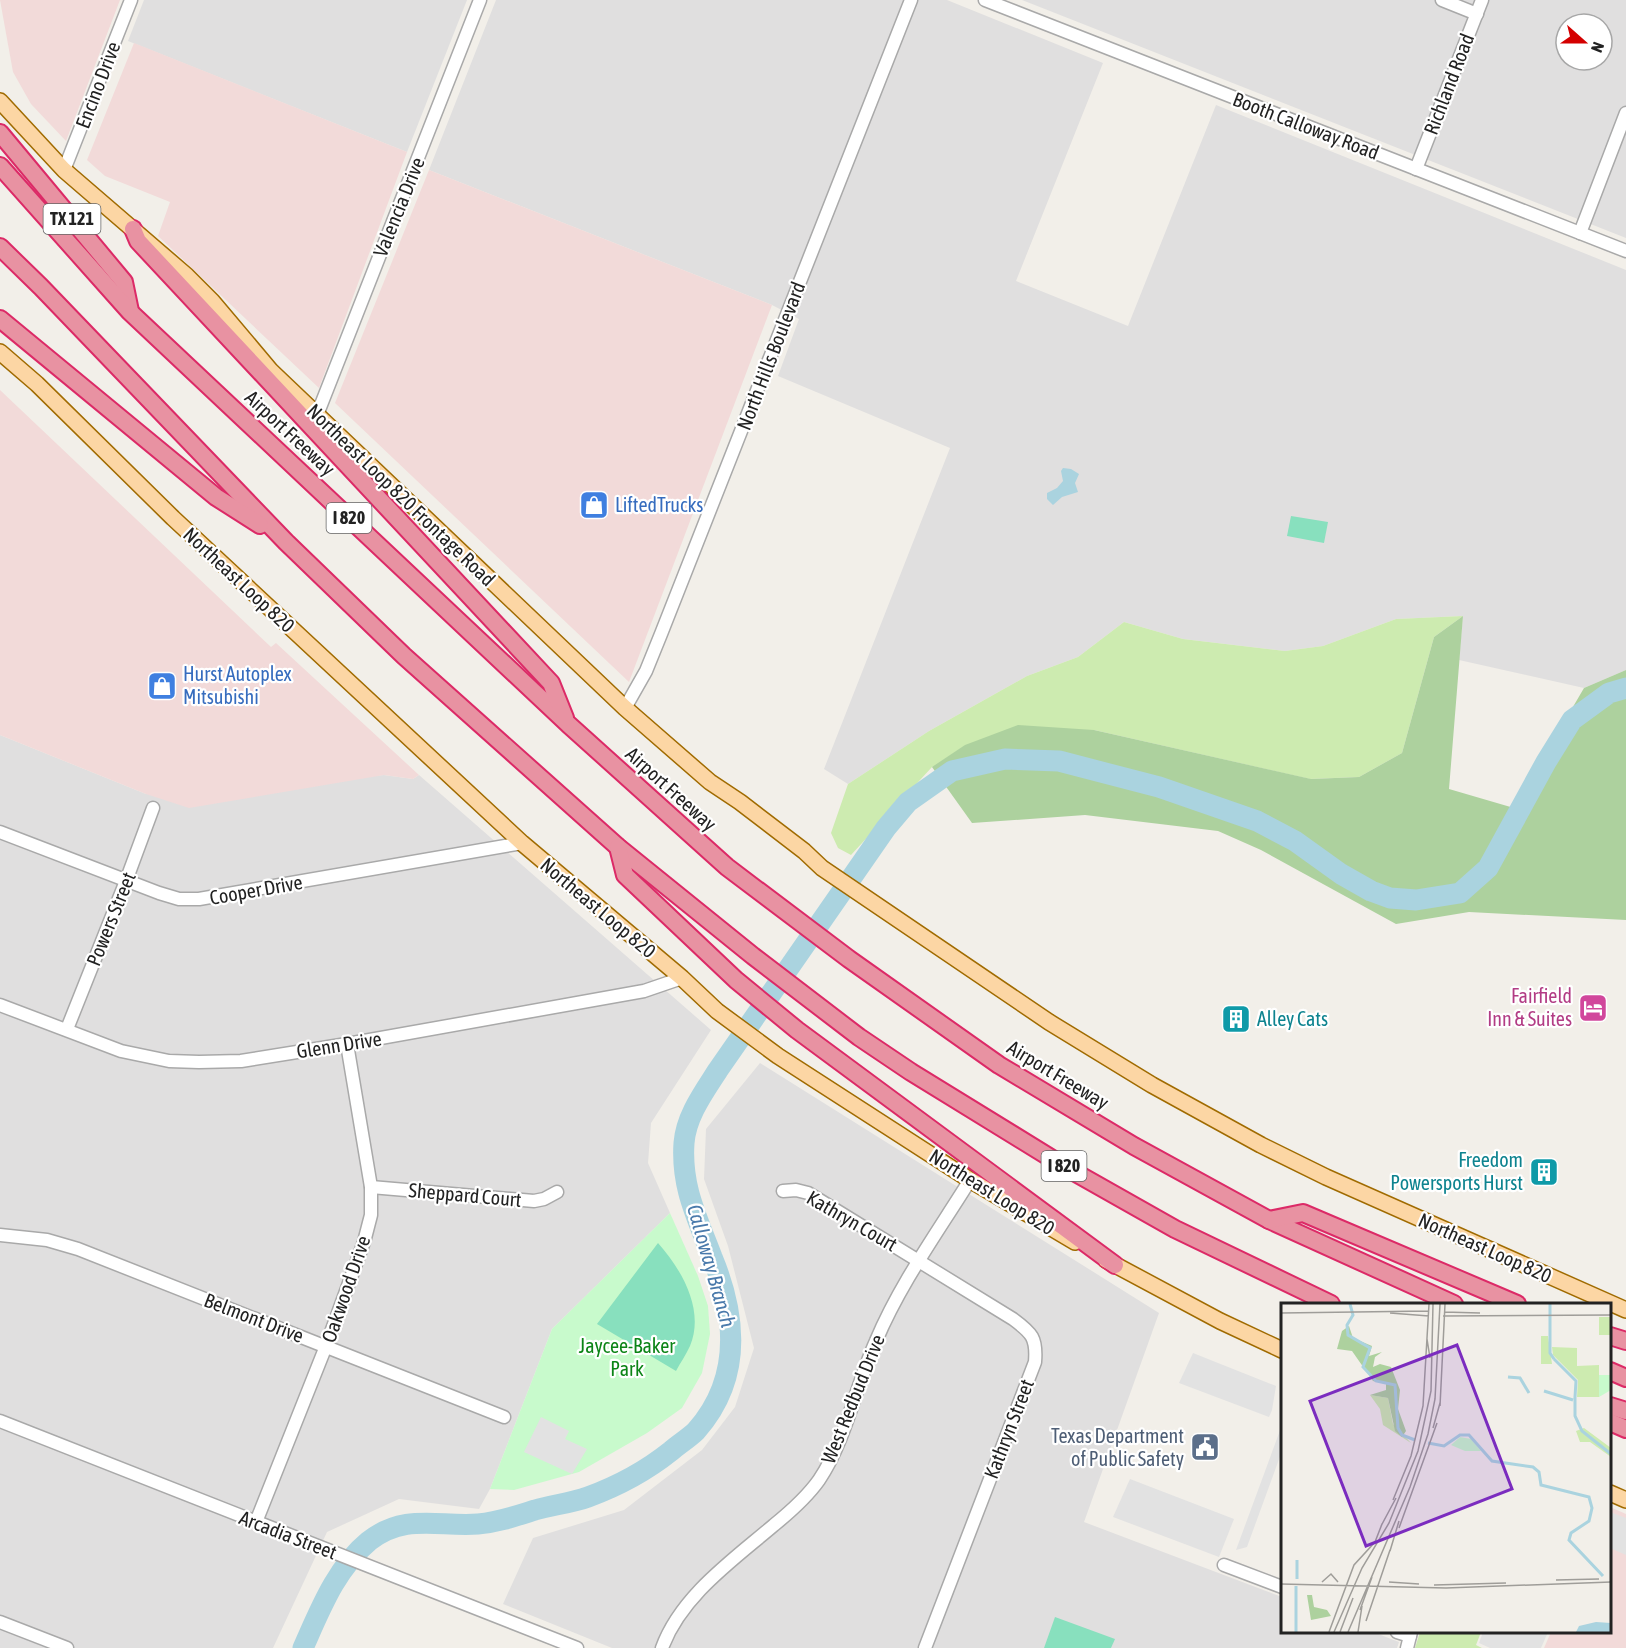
<svg xmlns="http://www.w3.org/2000/svg" width="1626" height="1648" viewBox="0 0 1626 1648" font-family="'Asap Condensed',sans-serif">
  <style>
    .residential { fill: #e0dfdf; fill-rule: evenodd }
    .commercial { fill: #f2dad9 }
    .grass { fill: #cdebb0 }
    .forest { fill: #add19e }
    .park { fill: #c8facc }
    .pitch { fill: #88e0be }
    .parking { fill: #e2e2e2 }
    .water { fill: #aad3df }
    .lines { fill: none; stroke-linecap: round; stroke-linejoin: round }
    .river { stroke: #aad3df; stroke-width: 21 }
    .minor-casing { stroke: #a9a9a9; stroke-width: 15 }
    .major-casing { stroke: #a06b00; stroke-width: 18 }
    .highway-casing { stroke: #dc2a67; stroke-width: 20 }
    .minor { stroke: #fff; stroke-width: 12 }
    .major { stroke: #fcd6a4; stroke-width: 15 }
    .highway { stroke: #e892a2; stroke-width: 16 }
    .labels { text-anchor: middle; stroke-width: 4.5; stroke-linejoin: round; paint-order: stroke }
    .shield { fill: #fff; stroke: #646464; stroke-width: 1.5 }
    .shield-label { font-size: 18px; font-weight: bold; fill: #222 }
    .street-label { font-size: 20px; fill: #222; stroke: #fff }
    .shop-label { font-size: 20px; fill: #366cbe; stroke: #fff; text-anchor: start }
    .hotel-label { font-size: 20px; fill: #b23c85; stroke: #fff; text-anchor: end }
    .culture-label { font-size: 20px; fill: #0d838f; stroke: #fff; text-anchor: start }
    .park-label { font-size: 20px; fill: #0c8416; stroke: #fff }
    .service-label { font-size: 20px; fill: #4e5e75; stroke: #fff; text-anchor: end }
    .water-label { font-size: 21px; font-style: italic; fill: #4a7aab; stroke: #fff }
    .inset-river { fill: none; stroke: #aad3df; stroke-width: 3 }
    .inset-road { fill: none; stroke: #9f9d99; stroke-width: 1.5 }
    .view { fill: #7b2cbf; fill-opacity: 0.15; stroke: #7b2cbf; stroke-width: 3 }
    .inset-edge { fill: none; stroke: #222; stroke-width: 3 }
  </style>
  <rect width="100%" height="100%" fill="#f2efe9"/>
  <g class="residential">
    <polygon points="144,0 467,0 407,152 128,41"/>
    <polygon points="496,0 947,0 1103,63 1016,281 1128,326 1216,105 1626,270 1626,670 1584,688 1459,660 1463,616 1396,619 1323,646 1285,651 1183,639 1124,622 1078,657 1027,676 929,731 848,784 824,769 950,448 778,376 799,319 772,305 429,170"/>
    <path d="M1022,0H1626V238ZM1566,24H1602V60H1566Z"/>
    <polygon points="0,735 146,794 384,775 413,779 419,775 711,1030 651,1123 648,1163 670,1213 552,1329 490,1489 479,1509 399,1499 327,1532 273,1648 0,1648"/>
    <polygon points="760,1063 1159,1313 1084,1522 1282,1597 1282,1632 1373,1632 1399,1642 1397,1648 612,1648 503,1604 533,1538 624,1510 702,1450 735,1407 754,1348 728,1246 704,1179 706,1129"/>
  </g>
  <g class="commercial">
    <polygon points="0,0 120,0 66,141 31,104 13,72"/>
    <polygon points="134,43 407,152 319,388 158,236 170,202 105,176 87,160"/>
    <polygon points="429,170 772,305 629,682 335,403"/>
    <polygon points="0,390 271,647 276,643 419,775 413,779 384,775 189,808 146,794 0,735"/>
    <polygon points="1610,1507 1626,1514 1626,1648 1544,1648 1551,1632 1610,1632"/>
  </g>
  <g class="grass">
    <polygon points="1463,616 1434,637 1402,753 1359,777 1310,779 1094,730 932,767 851,855 838,848 831,833 848,784 929,731 1027,676 1078,657 1124,622 1183,639 1285,651 1323,646 1396,619"/>
    <polygon points="1420,1632 1481,1632 1476,1645 1482,1648 1415,1648"/>
  </g>
  <polygon class="forest" points="1463,616 1449,789 1514,808 1584,688 1626,670 1626,920 1469,912 1396,924 1261,850 1218,831 1085,815 972,823 932,767 965,745 1018,725 1094,730 1311,779 1359,777 1402,753 1434,637"/>
  <polygon class="park" points="670,1213 698,1276 708,1306 710,1334 702,1373 682,1408 647,1433 579,1472 514,1490 490,1489 552,1329"/>
  <g class="pitch">
    <polygon points="1291,516 1328,522 1324,543 1287,536"/>
    <path d="M658,1243C682,1270 705,1310 690,1346C686,1355 680,1363 676,1371L597,1324Z"/>
    <polygon points="1055,1617 1115,1639 1111,1648 1044,1648"/>
  </g>
  <g class="parking">
    <polygon points="1193,1353 1276,1386 1272,1410 1269,1417 1179,1383"/>
    <polygon points="541,1417 569,1431 565,1439 587,1449 572,1474 524,1452"/>
    <polygon points="1282,1425 1282,1451 1247,1547 1236,1550"/>
    <polygon points="1130,1479 1234,1519 1219,1557 1113,1517"/>
    <polygon points="1610,1512 1626,1518 1626,1555 1610,1548"/>
    <polygon points="1483,1632 1548,1632 1541,1648 1490,1648 1479,1643"/>
  </g>
  <polygon class="water" points="1063,468 1071,469 1079,474 1075,483 1078,492 1062,497 1053,505 1047,499 1047,493 1057,488 1063,481 1061,471"/>
  <g class="lines">
    <path class="river" d="M303,1648C320,1610 336,1568 369,1541C405,1513 438,1527 478,1524C499,1522 516,1516 535,1510C553,1505 571,1503 588,1497C618,1486 646,1471 671,1451C679,1444 689,1438 696,1431C742,1379 737,1317 712,1257C697,1217 681,1187 684,1143C686,1116 704,1092 718,1070L886,828L908,802L952,771L1005,759L1059,761L1159,787L1257,821L1295,841L1341,874L1371,891L1390,898L1416,900L1460,893L1488,868L1546,762L1572,720L1609,693L1626,688"/>
    <g class="minor-casing">
      <g id="minor">
        <polyline points="985,0 1626,251"/>
        <polyline points="1442,0 1477,14"/>
        <polyline points="1416,169 1482,0"/>
        <polyline points="64,170 131,0"/>
        <polyline points="1580,233 1626,113"/>
        <polyline points="317,415 480,0"/>
        <polyline points="625,708 646,671 661,634 911,0"/>
        <polyline points="0,832 159,893 179,899 199,899 522,843"/>
        <polyline points="0,1005 121,1051 169,1061 199,1062 241,1061 347,1044 644,991 682,978"/>
        <polyline points="67,1029 126,881 153,808"/>
        <polyline points="371,1187 534,1201 544,1199 557,1192"/>
        <path d="M783,1191L796,1190L808,1193L1013,1319C1032,1333 1037,1338 1035,1362L925,1648"/>
        <polyline points="0,1235 47,1240 78,1249 504,1417"/>
        <polyline points="0,1421 577,1648"/>
        <polyline points="256,1522 326,1346 364,1242 371,1215 371,1187 347,1044"/>
        <polyline points="1224,1565 1282,1587"/>
        <polyline points="0,1622 67,1648"/>
        <polyline points="1397,1632 1410,1636"/>
        <path d="M662,1648C681,1596 733,1560 774,1525C790,1512 807,1497 819,1480C846,1440 856,1385 876,1341C900,1284 937,1233 970,1180"/>
        <polyline points="1407,1648 1411,1632"/>
      </g>
    </g>
    <g class="major-casing">
      <g id="major">
        <polyline points="0,101 64,170 187,276 212,301 271,371 625,708 710,782 740,802 804,851 822,868 1049,1022 1152,1085 1261,1145 1326,1177 1626,1310"/>
        <polyline points="0,352 37,384 173,518 522,843 682,978 717,1011 778,1056 970,1180 1075,1242"/>
        <polyline points="1106,1260 1220,1321 1282,1350"/>
        <polyline points="1610,1493 1626,1500"/>
      </g>
    </g>
    <g class="highway-casing">
      <g id="highway">
        <polyline points="0,133 124,282 130,311"/>
        <polyline points="0,166 130,312 568,724 727,867 849,959 999,1065 1134,1146 1269,1220 1454,1304"/>
        <polyline points="133,229 138,241 551,683 565,718"/>
        <polyline points="0,247 41,287 286,542 404,656 618,847 753,956 859,1037 911,1072 1067,1168 1175,1229 1331,1304"/>
        <polyline points="0,319 216,497 260,525"/>
        <polyline points="618,847 625,875 736,980 797,1030 1115,1265"/>
        <polyline points="1269,1220 1303,1213 1517,1304"/>
        <polyline points="1610,1336 1626,1341"/>
        <polyline points="1610,1371 1626,1378"/>
        <polyline points="1610,1406 1626,1411"/>
        <polyline points="1610,1422 1626,1429"/>
      </g>
    </g>
    <use href="#minor" class="minor"/>
    <use href="#major" class="major"/>
    <use href="#highway" class="highway"/>
  </g>
  <defs>
    <g id="shop-square" transform="scale(1.5)"><rect x="-9" y="-9" width="18" height="18" rx="4" fill="#3f7fe0" stroke="#fff"/><path d="M-5-2.5h2.3a2.7 3.5 0 0 1 5.4 0H5L5.5 6h-11ZM-1.5-2.5h3a1.5 2.3 0 0 0-3 0Z" fill="#fff"/></g>
    <g id="hotel-square" transform="scale(1.5)"><rect x="-9" y="-9" width="18" height="18" rx="4" fill="#d1479c" stroke="#fff"/><path d="M-6-4.5h1.5V1H6V5H4.5V3h-9V5H-6ZM-4 0a1.8 1.8 0 1 1 3.6 0ZM.5 0V-2.5h3Q6-2.5 6 0Z" fill="#fff"/></g>
    <g id="building-square" transform="scale(1.5)"><rect x="-9" y="-9" width="18" height="18" rx="4" fill="#0f9aa8" stroke="#fff"/><path d="M-4-6H4V6H1V3H-1V6H-4ZM-2.5-4.3h1.7v1.8h-1.7ZM.8-4.3h1.7v1.8H.8ZM-2.5-1h1.7V.8h-1.7ZM.8-1h1.7V.8H.8Z" fill="#fff"/></g>
    <g id="civic-square" transform="scale(1.5)"><rect x="-9" y="-9" width="18" height="18" rx="4" fill="#5c6f8a" stroke="#fff"/><path d="M-.6-6.5H3V-4.5H.6V-3L4-1V1h2V6H-6V1h2V-1L-.6-3ZM-1.2 2.5V6h2.4V2.5Z" fill="#fff"/></g>
  </defs>
  <g fill-rule="evenodd">
    <use href="#shop-square" x="594" y="505"/>
    <use href="#shop-square" x="162" y="686"/>
    <use href="#hotel-square" x="1593" y="1008"/>
    <use href="#building-square" x="1236" y="1019"/>
    <use href="#building-square" x="1544" y="1172"/>
    <use href="#civic-square" x="1205" y="1447"/>
  </g>
  <g class="labels">
    <g class="shield">
      <rect x="43.5" y="204" width="57" height="30" rx="4.5"/>
      <rect x="326.5" y="503" width="45" height="30" rx="4.5"/>
      <rect x="1041.5" y="1151" width="45" height="30" rx="4.5"/>
    </g>
    <g class="shield-label">
      <text x="72" y="225">TX 121</text>
      <text x="349" y="524">I 820</text>
      <text x="1064" y="1172">I 820</text>
    </g>
    <g class="street-label">
      <text transform="translate(1449 84) rotate(-69)" y="7">Richland Road</text>
      <text transform="translate(98 85) rotate(-69)" y="7">Encino Drive</text>
      <text transform="translate(1306 126) rotate(21)" y="7">Booth Calloway Road</text>
      <text transform="translate(399 207) rotate(-68)" y="7">Valencia Drive</text>
      <text transform="translate(771 356) rotate(-69)" y="7">North Hills Boulevard</text>
      <text transform="translate(290 433) rotate(43)" y="7">Airport Freeway</text>
      <text transform="translate(401 495) rotate(44)" y="7">Northeast Loop 820 Frontage Road</text>
      <text transform="translate(239 580) rotate(43)" y="7">Northeast Loop 820</text>
      <text transform="translate(671 789) rotate(42)" y="7">Airport Freeway</text>
      <text transform="translate(256 890) rotate(-10)" y="7">Cooper Drive</text>
      <text transform="translate(598 908) rotate(40)" y="7">Northeast Loop 820</text>
      <text transform="translate(111 919) rotate(-68)" y="7">Powers Street</text>
      <text transform="translate(339 1045) rotate(-9)" y="7">Glenn Drive</text>
      <text transform="translate(1058 1075) rotate(31)" y="7">Airport Freeway</text>
      <text transform="translate(992 1192) rotate(32)" y="7">Northeast Loop 820</text>
      <text transform="translate(465 1195) rotate(5)" y="7">Sheppard Court</text>
      <text transform="translate(852 1221) rotate(30)" y="7">Kathryn Court</text>
      <text transform="translate(1485 1248) rotate(24)" y="7">Northeast Loop 820</text>
      <text transform="translate(346 1289) rotate(-71)" y="7">Oakwood Drive</text>
      <text transform="translate(254 1318) rotate(21)" y="7">Belmont Drive</text>
      <text transform="translate(853 1399) rotate(-68)" y="7">West Redbud Drive</text>
      <text transform="translate(1009 1429) rotate(-69)" y="7">Kathryn Street</text>
      <text transform="translate(288 1535) rotate(21)" y="7">Arcadia Street</text>
    </g>
    <g class="shop-label">
      <text x="615" y="512">LiftedTrucks</text>
      <text x="183" y="681">Hurst Autoplex<tspan x="183" dy="23">Mitsubishi</tspan></text>
    </g>
    <g class="hotel-label">
      <text x="1572" y="1003">Fairfield<tspan x="1572" dy="23">Inn &amp; Suites</tspan></text>
    </g>
    <g class="culture-label">
      <text x="1257" y="1026">Alley Cats</text>
      <text x="1523" y="1167" text-anchor="end">Freedom<tspan x="1523" dy="23">Powersports Hurst</tspan></text>
    </g>
    <g class="park-label">
      <text x="627" y="1353">Jaycee-Baker<tspan x="627" dy="23">Park</tspan></text>
    </g>
    <g class="service-label">
      <text x="1184" y="1443">Texas Department<tspan x="1184" dy="23">of Public Safety</tspan></text>
    </g>
    <g class="water-label">
      <text transform="translate(711 1266) rotate(74)" y="7">Calloway Branch</text>
    </g>
  </g>
  <g transform="translate(1281 1303)">
    <rect width="330" height="330" fill="#f2efe9"/>
    <path d="M318,14H330V32H318ZM260,33H267L271,61H260ZM271,44L296,45V63L318,62V94H296L297,77L272,52ZM89,92L107,95L112,121L130,140L102,122L99,106ZM303,125L330,145V154L309,139H299L295,128Z" fill="#cdebb0"/>
    <path d="M68,23L72,35L91,43L88,53L101,49L94,54L92,64L99,61L110,64L119,87L117,106L125,128L121,134L114,128L107,95L89,92L105,87V81L92,78L71,48L56,46L61,28ZM26,292H31L33,304L46,307L50,313L30,317Z" fill="#add19e"/>
    <path d="M318,72H330V87L318,94ZM179,134L190,136L200,148H184L170,142Z" fill="#c8facc"/>
    <path d="M315,319L330,320V329H295L298,323Z" fill="#aad3df"/>
    <path class="inset-river" d="M69,1L72,12L66,22L67,32L89,45L82,64L95,78L114,82L117,125L121,132L134,137M269,1V50L273,56M273,56L295,78L294,94M227,74L239,75L248,90M263,88L292,97M294,94V113L301,128L330,151M147,140L163,143L179,132H188L211,158L252,164L258,169L260,182L308,194L311,205L308,218L290,230L288,237L322,273M16,276V257M15,283V329"/>
    <path class="inset-road" d="M163,9L199,10M0,10L148,8M109,10L148,13M162,13L330,12M146,36L149,55M159,103L164,1M152,125L159,100M112,197L130,153L142,103L148,1M100,223L115,195M118,225L156,120M109,248L118,218M275,277L318,276M41,279L50,271L57,279M108,279L138,281M0,281L165,285L330,279M153,282L225,280M79,307L91,274M85,318L109,247M48,329L73,262L94,239L101,221M53,329L81,265L108,220L137,148L150,88L152,1M59,329L72,295M67,329L129,184L147,131L154,96L159,1M77,329L81,303"/>
    <path class="view" d="M176,42L231,186L85,243L29,98Z"/>
    <rect width="330" height="330" class="inset-edge"/>
  </g>
  <g transform="translate(1584 42) rotate(111)"><circle r="28" fill="#ffffff" stroke="#a7a7a7" stroke-width="1.5"/>
  <path d="M0-4.5L10 22L0 15L-10 22Z" fill="#d40000"/>
  <text y="-9" font-size="16" font-weight="bold" text-anchor="middle" fill="#222222">N</text>
  </g>
</svg>
